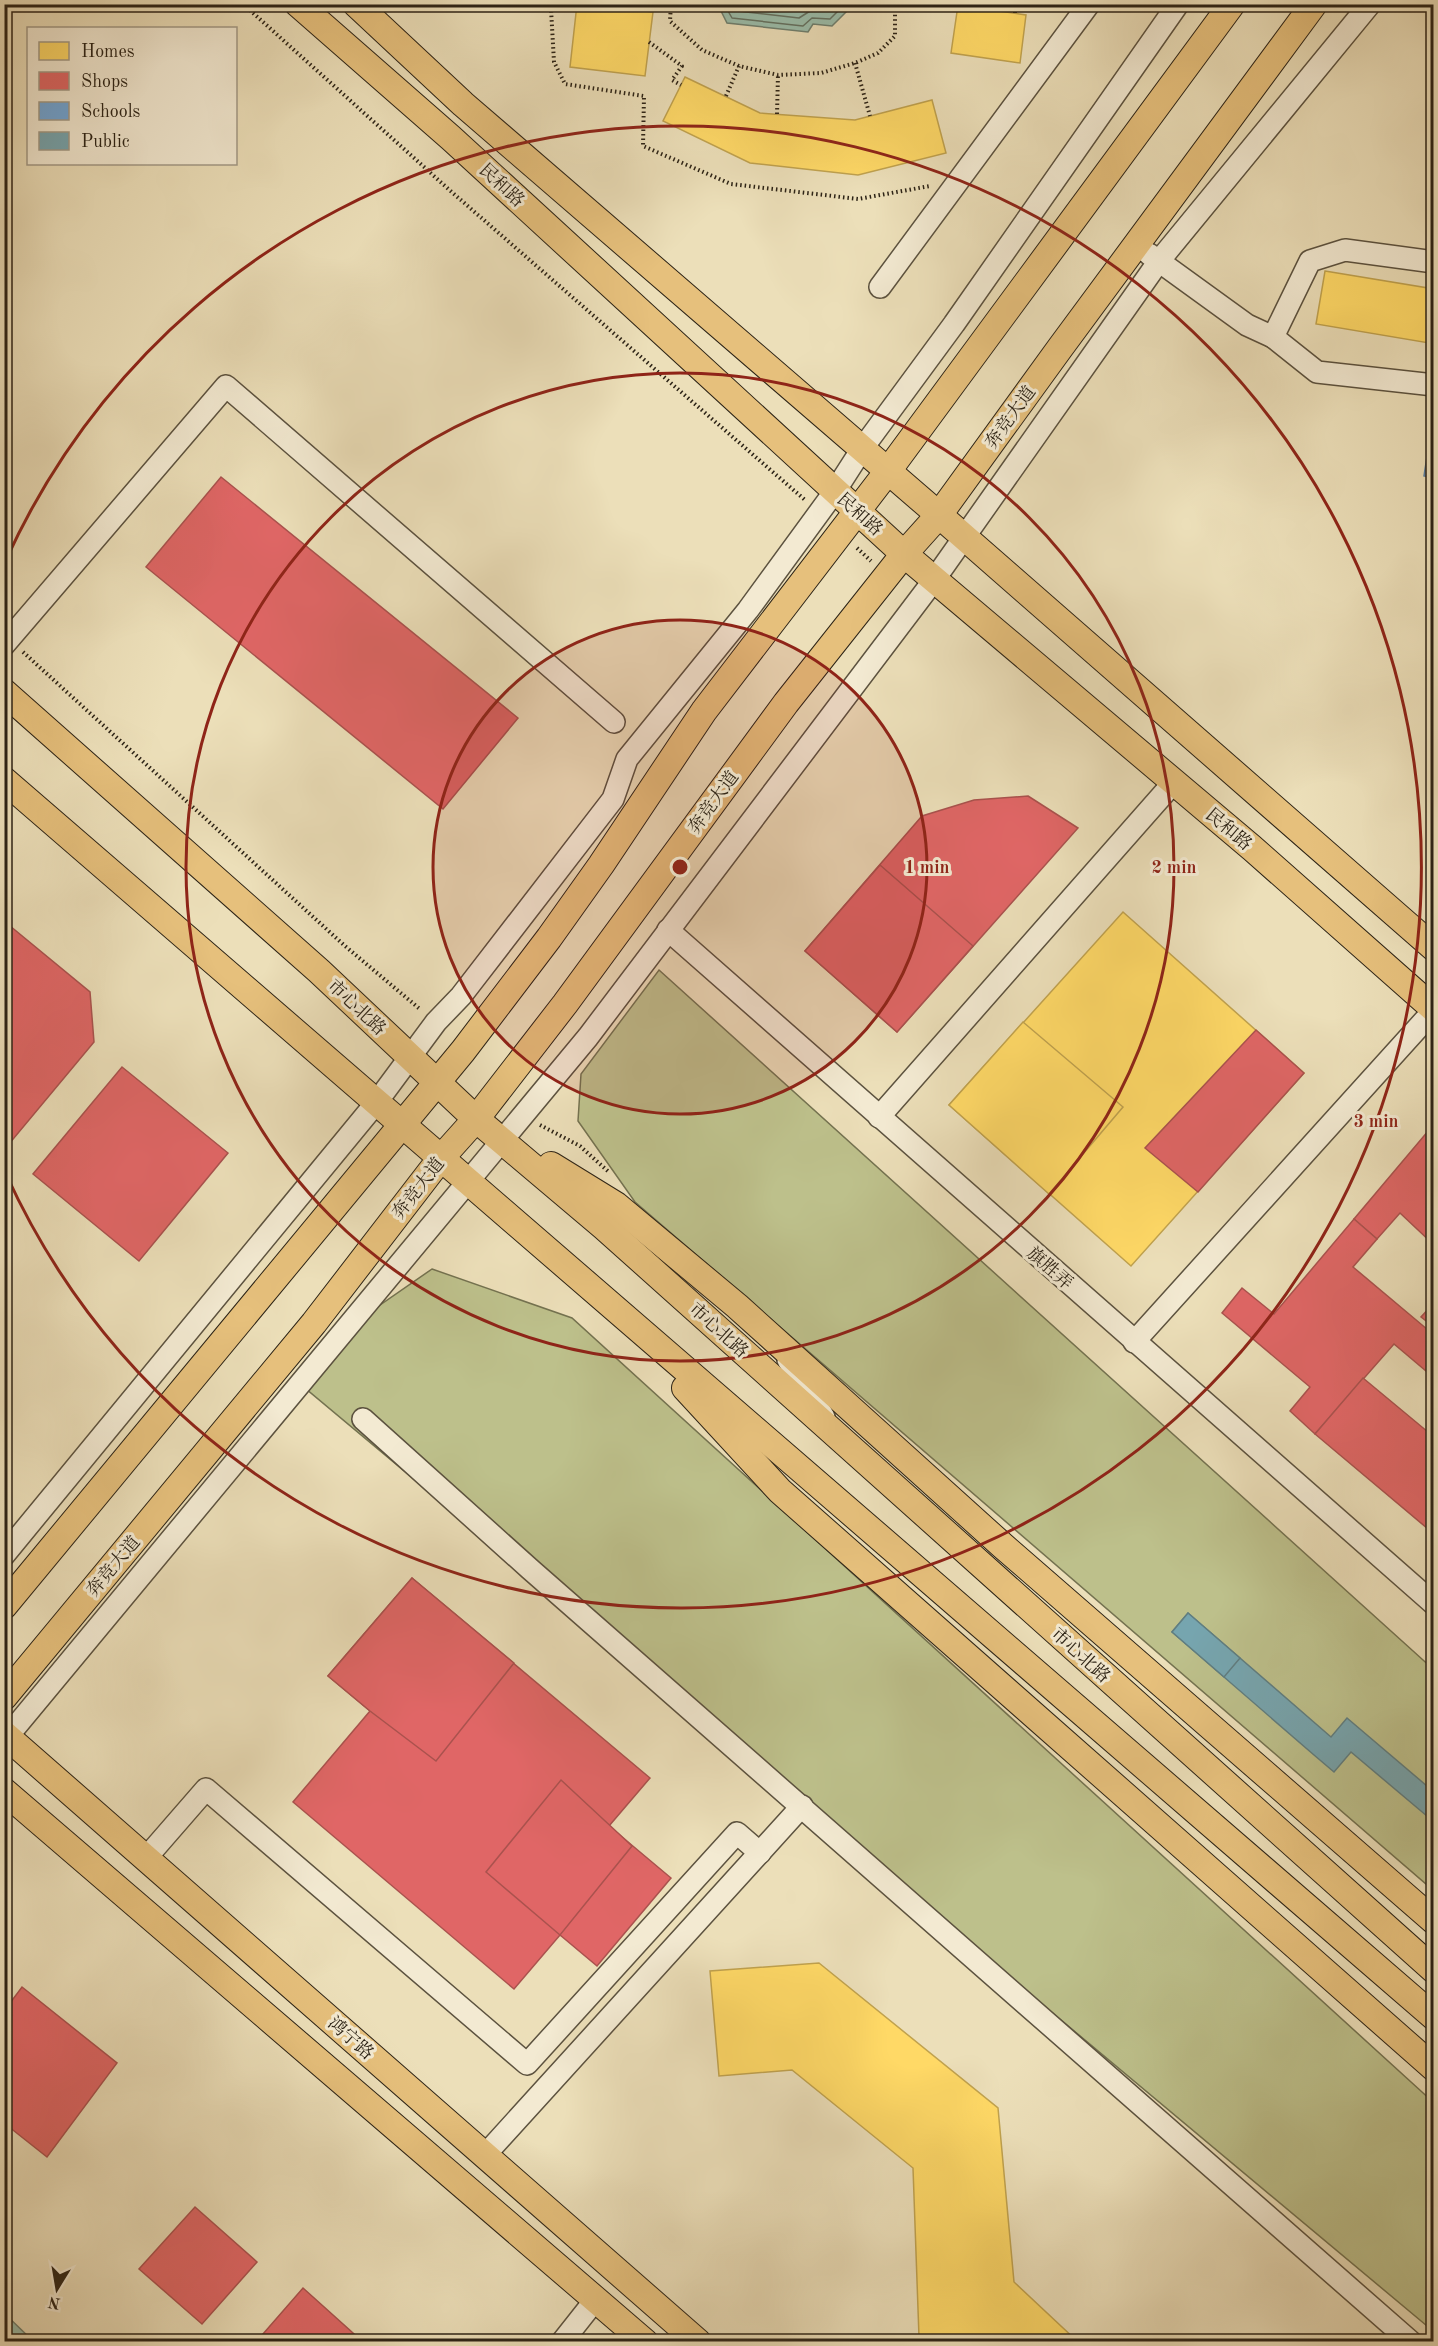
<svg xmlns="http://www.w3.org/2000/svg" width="1438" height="2346" viewBox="0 0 1438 2346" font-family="'Old Standard TT','Noto Serif SC',serif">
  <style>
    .green { fill: #bdc08b; stroke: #747250; stroke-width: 1.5 }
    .water { fill: #9abdaa; stroke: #6e7f6f; stroke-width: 1.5 }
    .homes { fill: #ffd966; stroke: #c0a24e; stroke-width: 1.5 }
    .shops { fill: #e06666; stroke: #aa524e; stroke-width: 1.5 }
    .schools { fill: #6fa8dc; stroke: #5b80a1; stroke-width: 1.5 }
    .public { fill: #76a5af; stroke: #607e81; stroke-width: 1.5 }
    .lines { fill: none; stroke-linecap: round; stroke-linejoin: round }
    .shore { stroke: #637060; stroke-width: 1.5 }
    .minor-casing { stroke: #5c523f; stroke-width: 24 }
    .major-casing { stroke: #2c2316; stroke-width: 28 }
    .path { stroke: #2c2316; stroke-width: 4; stroke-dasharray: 1.5 3; stroke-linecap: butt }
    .minor { stroke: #f3ead2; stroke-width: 21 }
    .major { stroke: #e6c07c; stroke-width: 26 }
    .ring { fill: none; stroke: #8f2418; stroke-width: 3 }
    .labels { text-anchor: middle; stroke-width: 6; stroke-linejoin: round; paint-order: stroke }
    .street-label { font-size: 18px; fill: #2c2316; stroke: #f3ead2 }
    .centre { fill: #8f2418; stroke: #f3ead2; stroke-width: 3 }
    .ring-label { font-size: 18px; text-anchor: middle; font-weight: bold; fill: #8f2418; stroke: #f3ead2; stroke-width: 6; stroke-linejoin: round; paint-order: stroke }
  </style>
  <rect width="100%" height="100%" fill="#ecdfb9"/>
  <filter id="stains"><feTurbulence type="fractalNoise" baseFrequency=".00333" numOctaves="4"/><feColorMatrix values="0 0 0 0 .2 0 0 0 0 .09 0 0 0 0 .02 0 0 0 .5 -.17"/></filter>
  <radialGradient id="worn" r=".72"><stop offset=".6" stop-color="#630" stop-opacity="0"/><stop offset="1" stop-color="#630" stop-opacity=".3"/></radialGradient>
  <g class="green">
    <polygon points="659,970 1433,1669 1433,1890 635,1202 578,1121 581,1074"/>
    <polygon points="432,1269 572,1318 1433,2102 1433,2331 299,1383 331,1339"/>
  </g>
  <g class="water">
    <polygon points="718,5 853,5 832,26 813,24 808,32 727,23"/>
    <polygon points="4,2314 5,2314 33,2341 5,2341"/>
  </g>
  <g class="homes">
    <polygon points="577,4 653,12 645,76 570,67"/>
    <polygon points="958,5 1026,15 1020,63 951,53"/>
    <polygon points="685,77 760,113 855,120 932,100 946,153 858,175 750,163 663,121"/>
    <polygon points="1325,271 1434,289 1434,317 1429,343 1316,324"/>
    <polygon points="1123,912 1304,1073 1131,1266 949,1105"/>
    <polygon points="1023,1022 1123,1107 1049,1194 949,1105"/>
    <polygon points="819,1963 998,2108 1014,2282 1078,2342 924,2342 919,2337 913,2168 792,2070 719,2076 710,1971"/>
  </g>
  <g class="shops">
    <polygon points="221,477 518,718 443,809 146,567"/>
    <polygon points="1028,796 1078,828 897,1032 805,951 922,816 974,800"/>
    <polygon points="880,865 973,946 897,1032 805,951"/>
    <polygon points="4,921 90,992 94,1042 4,1150"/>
    <polygon points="1256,1030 1304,1073 1198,1192 1145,1148"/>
    <polygon points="122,1067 228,1153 139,1261 33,1174"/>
    <polygon points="1434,1124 1434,1245 1400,1213 1377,1239 1354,1219"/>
    <polygon points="1354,1219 1377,1239 1353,1267 1434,1335 1434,1362 1426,1371 1394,1344 1315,1434 1290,1411 1310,1387 1222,1313 1242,1288 1274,1314"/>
    <polygon points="1434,1303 1434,1327 1421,1317"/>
    <polygon points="1363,1378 1434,1437 1434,1534 1315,1434"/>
    <polygon points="412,1578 650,1778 609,1826 671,1878 597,1966 560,1935 514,1989 293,1802 370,1711 328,1676"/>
    <polygon points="412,1578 514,1663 436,1761 370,1711 328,1676"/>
    <polygon points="561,1780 632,1846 560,1935 486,1872"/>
    <polygon points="22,1987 117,2063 47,2157 4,2123 4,2011"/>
    <polygon points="195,2207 257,2262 202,2324 139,2269"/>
    <polygon points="303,2288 363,2342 256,2342"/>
  </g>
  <polygon class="schools" points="1433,418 1434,418 1434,478 1424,476"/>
  <g class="public">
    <polygon points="1188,1613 1331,1737 1347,1718 1434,1792 1434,1822 1351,1752 1334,1772 1314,1755 1172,1632"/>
    <polygon points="1188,1613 1240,1658 1224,1677 1172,1632"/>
  </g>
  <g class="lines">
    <g class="shore">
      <polyline points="724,4 732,18 803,26 812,18 830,19 845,4"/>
      <polyline points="733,4 737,11 799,18 810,11 827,11 834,4"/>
    </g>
    <g class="minor-casing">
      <g id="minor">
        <polyline points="1149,254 1247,325 1273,337 1317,372 1434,385"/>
        <polyline points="880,287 1089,4"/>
        <polyline points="1273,337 1310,261 1345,250 1434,262"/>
        <polyline points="4,645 226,386 614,722"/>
        <polyline points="668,930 1434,1604"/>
        <polyline points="879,1117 1174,782"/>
        <polyline points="1134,1342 1434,1010"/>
        <polyline points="788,1360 824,1417"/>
        <polyline points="363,1419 530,1569 1411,2342"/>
        <polyline points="4,1555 376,1103 436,1022 461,996 613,799 627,759 748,610 835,491 862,449 954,324 1178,4"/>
        <polyline points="7,1737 588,1037 934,580 1159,261 1370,4"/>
        <polyline points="146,1858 206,1789 527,2064 737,1833 760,1853"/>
        <polyline points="485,2155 802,1806"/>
        <polyline points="562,2342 596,2299"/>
      </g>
    </g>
    <g class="major-casing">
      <g id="major">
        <polyline points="298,4 451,138 904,554 1252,848 1434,1009"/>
        <polyline points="356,4 463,104 939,515 1434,948"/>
        <polyline points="4,692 319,971 476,1119 604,1227 1434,1970"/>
        <polyline points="4,780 1434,2017"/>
        <polyline points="551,1165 616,1205 737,1306 1003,1546 1434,1921"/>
        <polyline points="685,1388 780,1491 1434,2068"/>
        <polyline points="4,1606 463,1051 549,938 601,865 704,711 888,471 1232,4"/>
        <polyline points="4,1697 314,1323 441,1158 476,1119 565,1004 786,703 904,554 939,515 1060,348 1314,4"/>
        <polyline points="4,1734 698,2342"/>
        <polyline points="4,1791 645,2342"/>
      </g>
    </g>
    <g class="path">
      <polyline points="243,4 454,194 805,500"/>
      <polyline points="513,4 551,9 554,62 565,84 644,96 643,146 731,184 858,199 930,186"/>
      <polyline points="671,4 670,21 702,50 739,66 778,75 821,73 855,63 878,53 895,36 895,4"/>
      <polyline points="988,9 988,4"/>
      <polyline points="1015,13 1015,4"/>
      <polyline points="649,42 682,66 672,80 681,85"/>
      <polyline points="855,63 870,116"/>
      <polyline points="726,96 739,66"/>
      <polyline points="777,114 778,75"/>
      <polyline points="857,548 871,561"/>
      <polyline points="23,652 345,946 421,1010"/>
      <polyline points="540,1125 580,1146 610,1173"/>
    </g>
    <use href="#minor" class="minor"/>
    <use href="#major" class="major"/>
  </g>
  <circle cx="680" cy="867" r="247" fill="#8f2418" fill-opacity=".12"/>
  <g class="ring">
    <circle cx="680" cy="867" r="247"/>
    <circle cx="680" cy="867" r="494"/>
    <path d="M6 560A741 741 0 1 1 6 1174"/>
  </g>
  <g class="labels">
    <g class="street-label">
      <text transform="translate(502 185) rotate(43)" y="6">民和路</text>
      <text transform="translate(1010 417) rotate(-54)" y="6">奔竞大道</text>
      <text transform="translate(860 514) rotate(42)" y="6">民和路</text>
      <text transform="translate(713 802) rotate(-54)" y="6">奔竞大道</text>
      <text transform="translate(1229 829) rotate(40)" y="6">民和路</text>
      <text transform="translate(357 1007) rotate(43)" y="6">市心北路</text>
      <text transform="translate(418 1188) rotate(-52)" y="6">奔竞大道</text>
      <text transform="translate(1050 1268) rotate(41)" y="6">旗胜弄</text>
      <text transform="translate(719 1330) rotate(42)" y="6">市心北路</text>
      <text transform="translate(113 1566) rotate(-50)" y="6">奔竞大道</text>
      <text transform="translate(1081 1655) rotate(42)" y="6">市心北路</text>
      <text transform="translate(351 2038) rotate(41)" y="6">鸿宁路</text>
    </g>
  </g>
  <circle cx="680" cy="867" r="9" class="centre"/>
  <g class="ring-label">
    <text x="927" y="873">1 min</text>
    <text x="1174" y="873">2 min</text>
    <text x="1376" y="1127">3 min</text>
  </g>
  <rect width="1438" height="2346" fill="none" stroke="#ecdfb9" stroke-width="24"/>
  <rect x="6" y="6" width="1426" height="2334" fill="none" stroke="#2c2316" stroke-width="3"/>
  <rect x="12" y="12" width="1414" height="2322" fill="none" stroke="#2c2316" stroke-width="1.5"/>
  <rect x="27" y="27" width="210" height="138" fill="#f3ead2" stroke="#a39a87" stroke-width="1.5"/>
  <rect x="39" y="42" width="30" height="18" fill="#ffd966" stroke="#a39a87" stroke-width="1.5"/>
  <text x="81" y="57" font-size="18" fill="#2c2316">Homes</text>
  <rect x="39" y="72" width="30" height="18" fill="#e06666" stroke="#a39a87" stroke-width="1.5"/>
  <text x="81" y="87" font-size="18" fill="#2c2316">Shops</text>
  <rect x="39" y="102" width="30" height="18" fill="#6fa8dc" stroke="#a39a87" stroke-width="1.5"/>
  <text x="81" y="117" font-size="18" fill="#2c2316">Schools</text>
  <rect x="39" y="132" width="30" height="18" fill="#76a5af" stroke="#a39a87" stroke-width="1.5"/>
  <text x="81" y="147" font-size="18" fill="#2c2316">Public</text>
  <g transform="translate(57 2289) rotate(191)" stroke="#f3ead2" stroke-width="4.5" paint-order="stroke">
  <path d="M0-4.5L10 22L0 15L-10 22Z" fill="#2c2316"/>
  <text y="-9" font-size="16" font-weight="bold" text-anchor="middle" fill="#2c2316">N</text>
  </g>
  <rect width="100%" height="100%" filter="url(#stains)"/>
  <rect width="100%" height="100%" fill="url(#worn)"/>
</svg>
